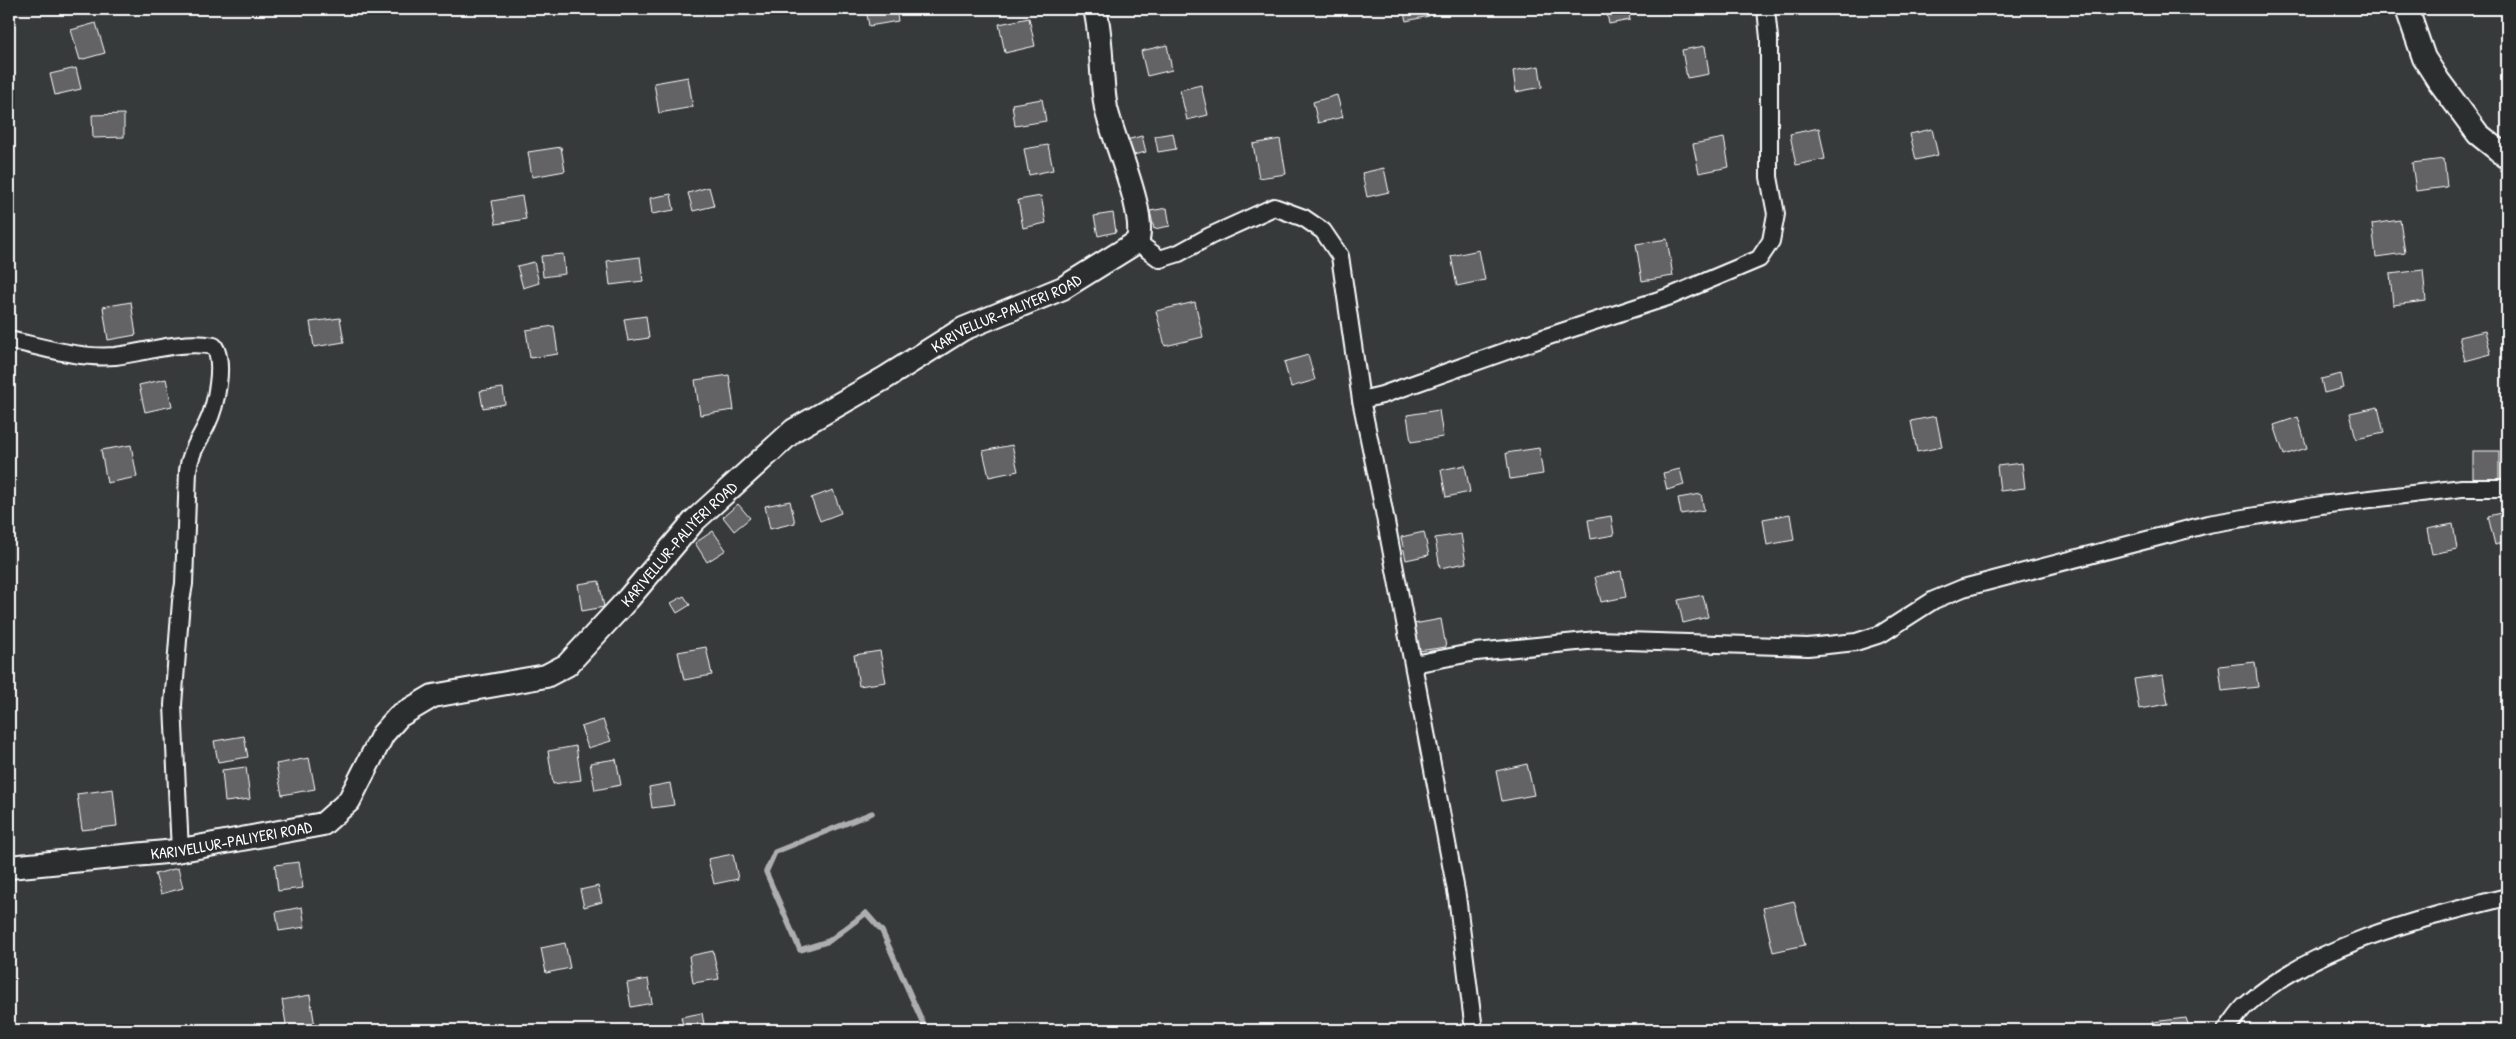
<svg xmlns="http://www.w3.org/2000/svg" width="2516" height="1039" viewBox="0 0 2516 1039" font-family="'Patrick Hand',sans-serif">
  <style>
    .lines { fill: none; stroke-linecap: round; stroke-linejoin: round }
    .stream { stroke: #adaeaf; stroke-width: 5.5 }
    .building { fill: #636465; stroke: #fff }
    .minor-casing { stroke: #fff; stroke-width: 20 }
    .secondary-casing { stroke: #fff; stroke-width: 26 }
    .minor { stroke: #2a2d2e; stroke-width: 16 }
    .secondary { stroke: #2a2d2e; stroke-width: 22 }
    .labels { text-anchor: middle; stroke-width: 4; stroke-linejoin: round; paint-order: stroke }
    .street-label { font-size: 16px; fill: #fff; stroke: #2a2d2e }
  </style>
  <rect width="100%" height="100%" fill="#373a3b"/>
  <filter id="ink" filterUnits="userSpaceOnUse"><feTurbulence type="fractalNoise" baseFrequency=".02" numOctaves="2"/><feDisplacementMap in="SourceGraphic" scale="10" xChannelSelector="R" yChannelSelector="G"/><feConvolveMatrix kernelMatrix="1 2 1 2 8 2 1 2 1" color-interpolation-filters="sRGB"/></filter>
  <g filter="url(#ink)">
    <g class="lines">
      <polyline class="stream" points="872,813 775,852 766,872 800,950 829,941 866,913 882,931 926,1030"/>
    </g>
    <g class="building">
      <polygon points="866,9 896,9 898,21 869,26"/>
      <polygon points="1403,9 1427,9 1429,16 1406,21"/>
      <polygon points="1606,9 1628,9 1630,20 1609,24"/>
      <polygon points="1667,9 1691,9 1692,10 1667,14"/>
      <polygon points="1029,18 1035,46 1005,53 999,24"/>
      <polygon points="96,23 105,53 80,60 71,30"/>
      <polygon points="1167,45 1172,70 1147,76 1141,51"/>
      <polygon points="1705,46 1709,74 1687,78 1682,50"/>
      <polygon points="1539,66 1542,87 1516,92 1513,71"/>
      <polygon points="76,68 81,89 55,95 50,74"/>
      <polygon points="688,77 693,107 659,113 654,83"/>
      <polygon points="1201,85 1208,115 1187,120 1180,90"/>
      <polygon points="1337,95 1343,117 1318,123 1313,102"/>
      <polygon points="1042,99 1046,121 1015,126 1012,104"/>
      <polygon points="124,114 124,137 93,138 92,115"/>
      <polygon points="1819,128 1825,159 1796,165 1790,134"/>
      <polygon points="1932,129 1938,155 1916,160 1910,134"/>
      <polygon points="1173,133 1176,149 1158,152 1155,136"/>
      <polygon points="1142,136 1146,152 1129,156 1126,140"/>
      <polygon points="1724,138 1729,167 1699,173 1693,144"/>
      <polygon points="1280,139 1286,174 1259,178 1253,144"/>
      <polygon points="1048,145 1053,170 1029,175 1024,149"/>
      <polygon points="561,147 565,171 532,177 528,152"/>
      <polygon points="2444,159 2447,187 2416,191 2412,163"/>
      <polygon points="1384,168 1389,192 1367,197 1362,173"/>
      <polygon points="709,187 714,206 693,211 688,193"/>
      <polygon points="671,194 674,210 652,214 650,198"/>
      <polygon points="522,196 526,219 496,224 492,201"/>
      <polygon points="1041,196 1046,223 1023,228 1018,200"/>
      <polygon points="1167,208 1170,226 1154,229 1150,211"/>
      <polygon points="1113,213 1116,232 1098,236 1094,216"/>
      <polygon points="2400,220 2405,253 2376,257 2372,224"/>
      <polygon points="1667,239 1673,276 1642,281 1636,244"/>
      <polygon points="1479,250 1485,280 1457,286 1451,256"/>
      <polygon points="563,254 565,274 543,277 541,256"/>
      <polygon points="640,257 643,281 610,285 607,261"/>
      <polygon points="534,262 539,283 523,288 517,266"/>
      <polygon points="2423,270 2426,301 2393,305 2390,274"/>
      <polygon points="131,302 136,335 108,340 103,307"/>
      <polygon points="1195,302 1203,337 1165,346 1156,311"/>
      <polygon points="646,316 649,338 628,341 624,319"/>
      <polygon points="340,318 344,342 314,347 310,322"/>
      <polygon points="554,326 558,354 530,358 526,330"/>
      <polygon points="2485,331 2491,354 2465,361 2459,337"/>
      <polygon points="1308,355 1315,380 1291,387 1284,362"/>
      <polygon points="2341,374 2344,388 2324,393 2321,379"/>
      <polygon points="729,375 734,410 700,415 695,380"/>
      <polygon points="166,379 172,406 145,412 139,385"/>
      <polygon points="503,388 505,404 483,408 480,391"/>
      <polygon points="2378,407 2384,433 2356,439 2350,413"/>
      <polygon points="1439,410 1443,437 1411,442 1407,415"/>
      <polygon points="1936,416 1942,447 1917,452 1911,421"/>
      <polygon points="2298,417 2307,448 2284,455 2274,425"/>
      <polygon points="131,445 137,477 107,483 101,450"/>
      <polygon points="1012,445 1018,471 989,477 983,451"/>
      <polygon points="1539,448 1543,474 1510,479 1506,453"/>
      <rect x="2473" y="451" width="26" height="29"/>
      <polygon points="2022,463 2025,488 2000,491 1997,466"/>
      <polygon points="1465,465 1470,492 1446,497 1441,470"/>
      <polygon points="1680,469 1684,485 1667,490 1663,473"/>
      <polygon points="833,490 841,513 820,521 811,498"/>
      <polygon points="1701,494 1704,510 1681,514 1678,498"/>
      <polygon points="790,501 795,523 770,529 765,506"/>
      <polygon points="738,504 750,518 734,531 723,517"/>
      <polygon points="2507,512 2507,542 2495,545 2488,516"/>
      <polygon points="1790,514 1794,540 1767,545 1763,519"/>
      <polygon points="1611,516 1614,535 1591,539 1588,520"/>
      <polygon points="2453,524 2457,549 2432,554 2427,529"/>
      <polygon points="713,531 726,550 707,562 695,543"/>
      <polygon points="1424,532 1429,555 1406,560 1401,537"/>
      <polygon points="1461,534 1466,563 1440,568 1435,538"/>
      <polygon points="1621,571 1626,597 1601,602 1595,577"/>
      <polygon points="599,581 604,607 582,611 578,584"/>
      <polygon points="1703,595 1708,617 1683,623 1678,600"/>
      <polygon points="684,596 690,605 677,613 671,603"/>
      <polygon points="1441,619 1446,647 1419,651 1414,624"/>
      <polygon points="706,647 712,675 684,680 678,652"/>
      <polygon points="880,651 886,682 859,686 854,655"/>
      <polygon points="2255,662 2258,687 2222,691 2219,666"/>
      <polygon points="2163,675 2168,704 2139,709 2134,679"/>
      <polygon points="603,720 611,741 588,748 581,727"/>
      <polygon points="244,736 248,757 218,762 214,741"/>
      <polygon points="576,746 581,780 553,784 548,751"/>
      <polygon points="309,758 315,789 282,795 276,764"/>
      <polygon points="616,759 621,785 595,790 590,763"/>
      <polygon points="1527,764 1534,795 1502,801 1496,771"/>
      <polygon points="246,767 250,799 225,802 222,770"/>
      <polygon points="670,783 674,805 652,808 649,787"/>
      <polygon points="113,789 117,826 82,830 77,794"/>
      <polygon points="733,854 738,879 714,884 708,859"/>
      <polygon points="299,862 303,888 278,891 275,865"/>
      <polygon points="178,868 183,888 161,894 155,874"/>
      <polygon points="598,886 602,902 584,907 580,890"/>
      <polygon points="1794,901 1805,945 1773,952 1763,908"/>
      <polygon points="302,907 305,927 279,931 276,912"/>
      <polygon points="565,943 570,968 546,973 541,948"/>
      <polygon points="713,951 719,979 693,983 689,956"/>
      <polygon points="648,979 652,1003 631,1007 627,983"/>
      <polygon points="310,995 315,1027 287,1030 282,1000"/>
      <polygon points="702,1013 705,1030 684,1030 681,1017"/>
      <polygon points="2186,1018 2190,1030 2153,1030 2152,1022"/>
    </g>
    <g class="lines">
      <g class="minor-casing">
        <g id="minor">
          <polyline points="1137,242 1160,259 1179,253 1210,236 1274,207 1304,218 1323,231 1340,256 1361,400 1382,501 1457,896 1474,1030"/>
          <path d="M9,340C42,347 80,359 115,356C148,352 180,340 214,346C225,362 216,406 207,424C200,439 190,452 188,470L184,584L181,601L173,705L180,851"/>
          <polyline points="1361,400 1382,395 1546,337 1671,296 1759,259 1771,241 1776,214 1769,177 1769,38 1766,9"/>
          <polyline points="1414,664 1476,652 1597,640 1808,647 1856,642 1881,634 1934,600 1963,588 2208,524 2321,505 2462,488 2507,488"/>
          <path d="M2226,1030C2232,1023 2238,1013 2245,1006C2314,944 2419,919 2507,897"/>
        </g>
      </g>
      <g class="secondary-casing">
        <g id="secondary">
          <polyline points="2407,9 2424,58 2438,80 2478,134 2507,157"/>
          <path id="s1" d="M9,867L176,851L323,824L349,801L383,734L399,716L433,696L546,676L567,665L628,599L694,521L794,430L885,378L963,329L1063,288L1137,242C1148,215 1113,140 1106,108C1100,76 1103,41 1095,9"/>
        </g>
      </g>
      <use href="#minor" class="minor"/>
      <use href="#secondary" class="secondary"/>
    </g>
  </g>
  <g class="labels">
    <g class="street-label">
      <text dy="6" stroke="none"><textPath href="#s1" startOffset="1199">KARIVELLUR-PALIYERI ROAD</textPath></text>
      <text dy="6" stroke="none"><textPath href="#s1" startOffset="794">KARIVELLUR-PALIYERI ROAD</textPath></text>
      <text dy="6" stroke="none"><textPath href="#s1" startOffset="224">KARIVELLUR-PALIYERI ROAD</textPath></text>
    </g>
  </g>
  <rect width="2516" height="1039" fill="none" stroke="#2a2d2e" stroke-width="30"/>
  <rect x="15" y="15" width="2486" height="1009" fill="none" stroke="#fff" stroke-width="2" filter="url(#ink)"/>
</svg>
